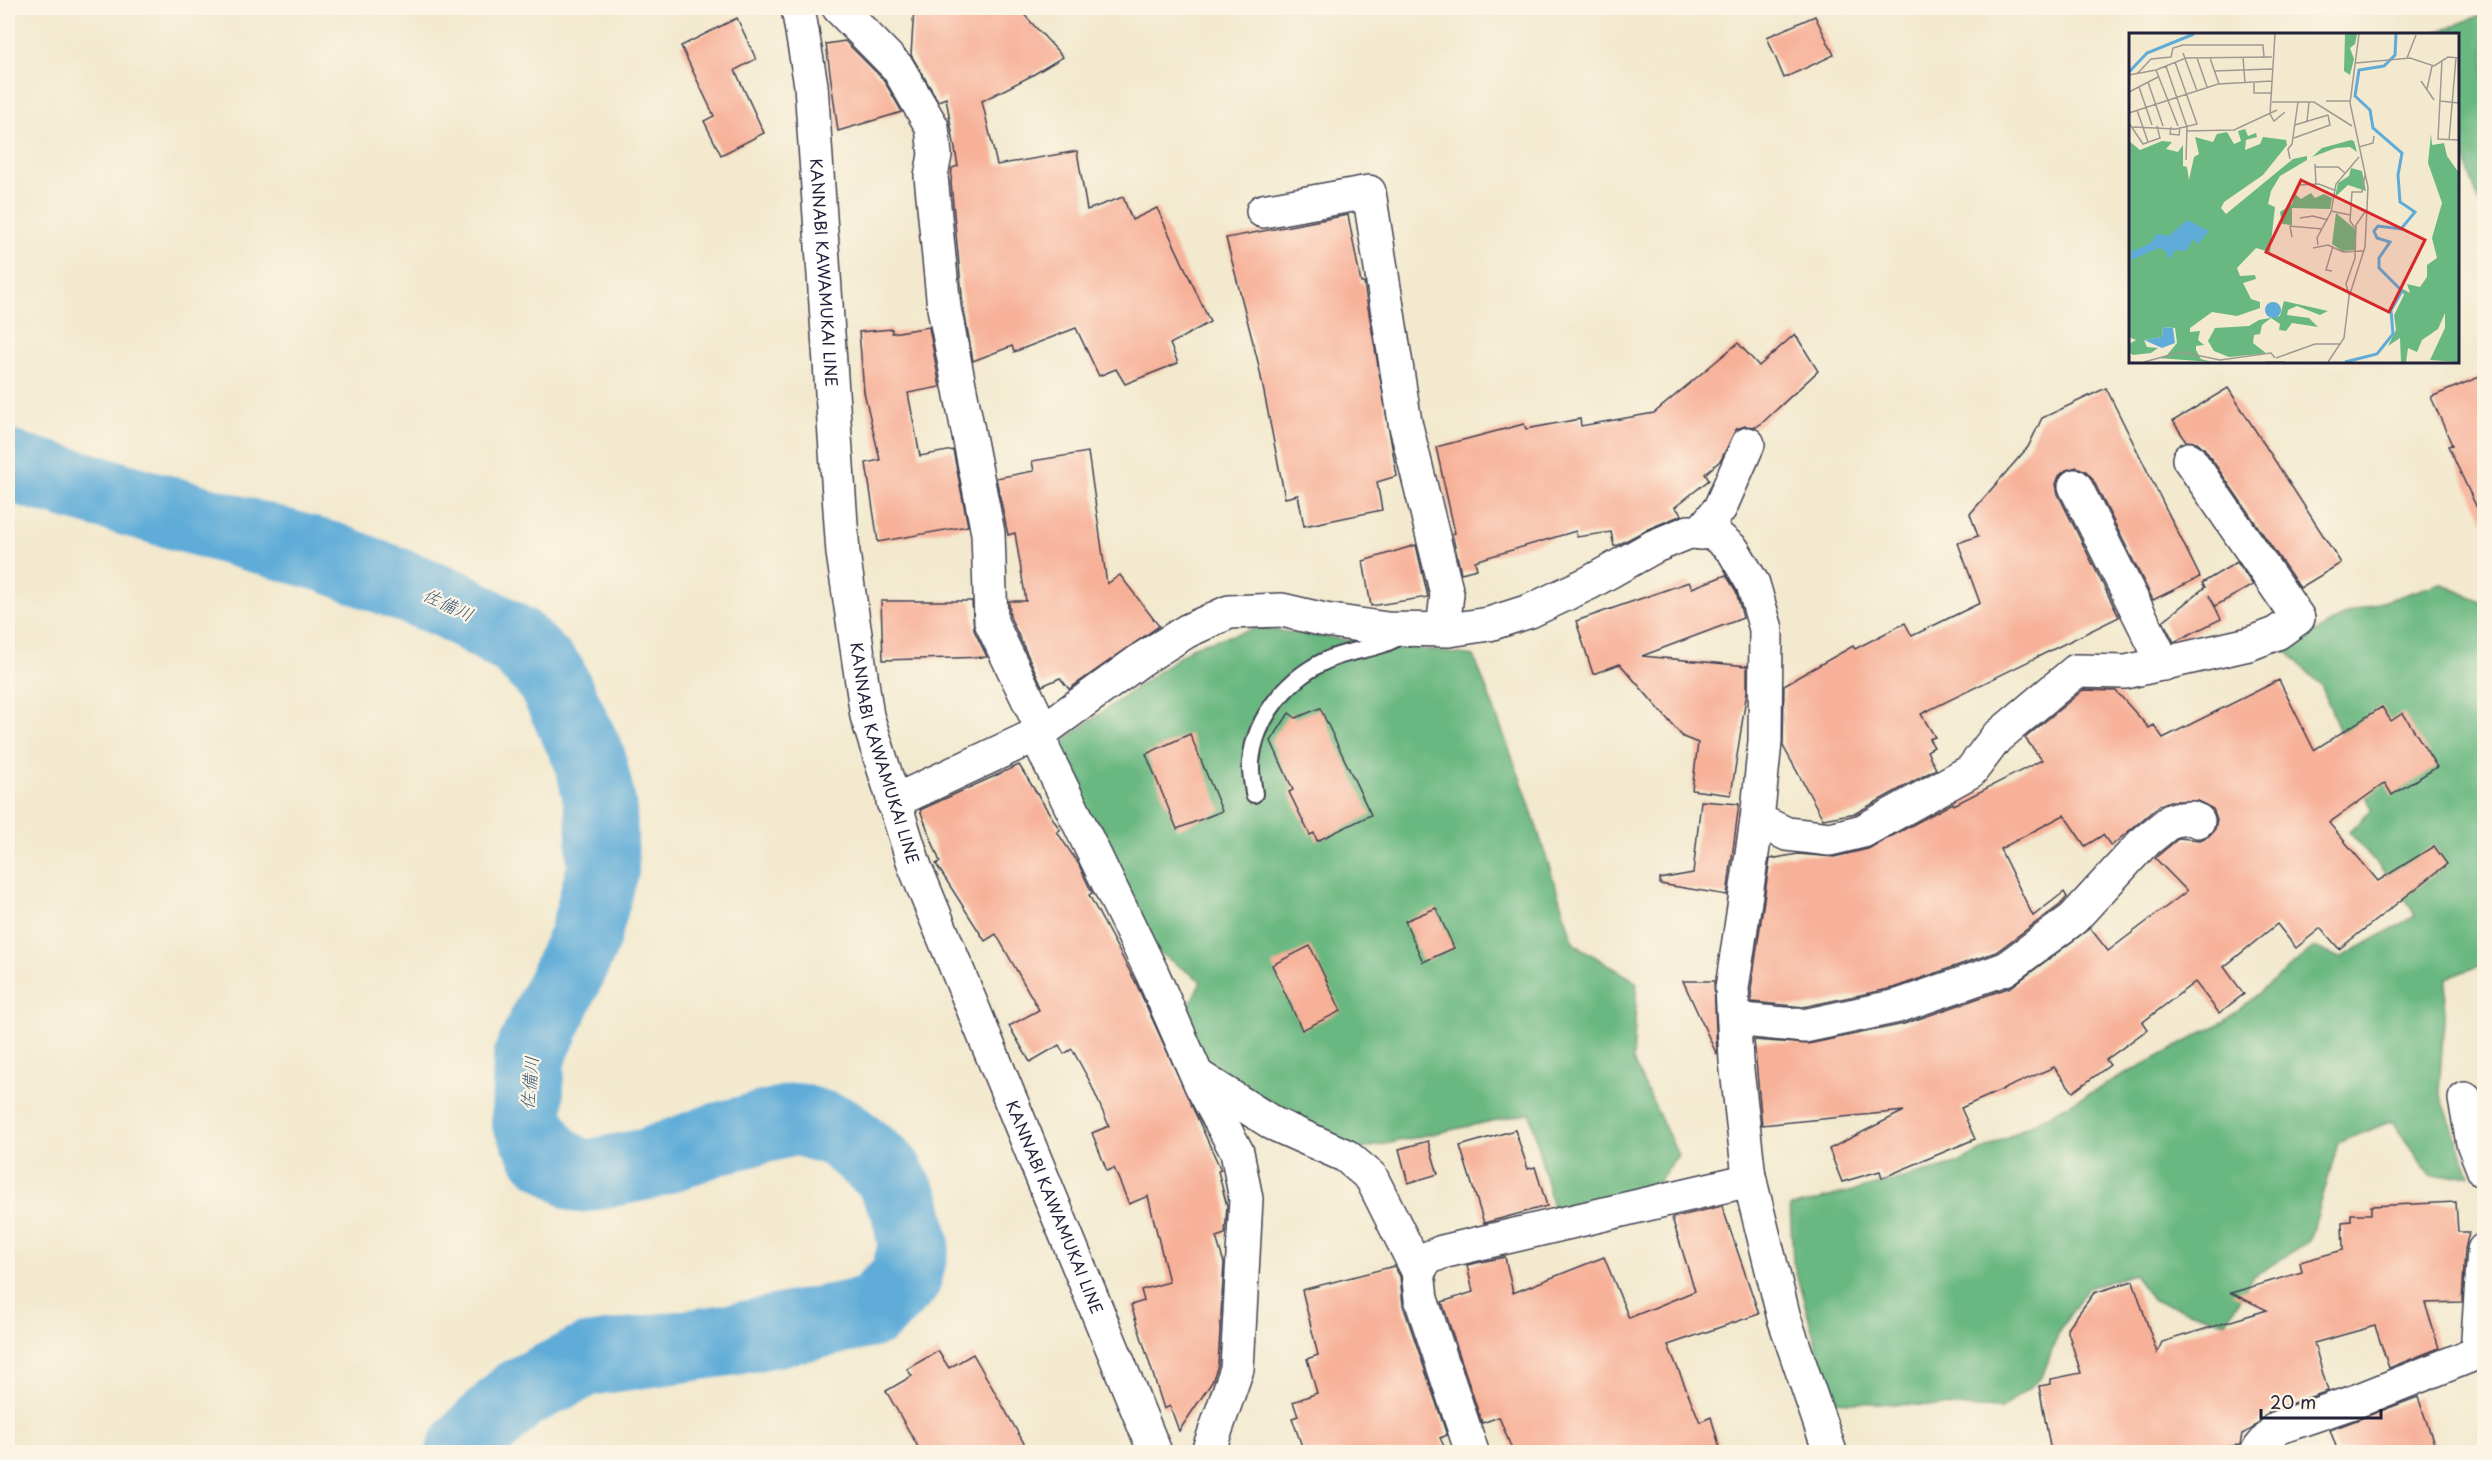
<svg xmlns="http://www.w3.org/2000/svg" width="2492" height="1460" viewBox="0 0 2492 1460" font-family="'Playpen Sans','Klee One',sans-serif">
  <style>
    .forest { fill: #6ab881; stroke: #466d5e; stroke-width: 1.5 }
    .lines { fill: none; stroke-linecap: round; stroke-linejoin: round }
    .river { stroke: #5facd8; stroke-width: 72 }
    .building { fill: #f7b199 }
    .service-casing { stroke: #414051; stroke-width: 20 }
    .minor-casing { stroke: #414051; stroke-width: 36 }
    .secondary-casing { stroke: #414051; stroke-width: 36 }
    .service { stroke: #fff; stroke-width: 16 }
    .minor { stroke: #fff; stroke-width: 33 }
    .secondary { stroke: #fff; stroke-width: 33 }
    .labels { text-anchor: middle; stroke-width: 4.5; stroke-linejoin: round; paint-order: stroke }
    .street-label { font-size: 16px; fill: #22223b; stroke: #fcf5e5 }
    .water-label { font-size: 18px; font-style: italic; fill: #3a597a; stroke: #fcf5e5 }
    .inset-river { fill: none; stroke: #5facd8; stroke-width: 3 }
    .inset-road { fill: none; stroke: #9f9993; stroke-width: 1.5 }
    .view { fill: #d62828; fill-opacity: 0.15; stroke: #d62828; stroke-width: 3 }
    .inset-edge { fill: none; stroke: #22223b; stroke-width: 3 }
  </style>
  <rect width="100%" height="100%" fill="#fcf5e5"/>
  <filter id="ink" filterUnits="userSpaceOnUse"><feTurbulence type="fractalNoise" baseFrequency=".0167" numOctaves="2"/><feDisplacementMap in="SourceGraphic" scale="12" xChannelSelector="R" yChannelSelector="G"/><feConvolveMatrix kernelMatrix="1 2 1 2 8 2 1 2 1" color-interpolation-filters="sRGB"/></filter>
  <filter id="wash" filterUnits="userSpaceOnUse"><feTurbulence type="fractalNoise" baseFrequency=".008" numOctaves="4" result="noise"/><feDisplacementMap in="SourceGraphic" scale="24" xChannelSelector="R" yChannelSelector="G"/><feGaussianBlur stdDeviation="1.35" result="paint"/><feColorMatrix in="noise" values="0 0 0 0 0 0 0 0 0 0 0 0 0 0 0 0 0 1.4 0 .05"/><feComposite in="paint" operator="in"/></filter>
  <g filter="url(#wash)">
    <rect width="100%" height="100%" fill="#f2e9ce"/>
    <g class="forest">
      <polygon points="2484,14 2484,215 2458,141 2458,34 2432,34"/>
      <polygon points="2441,583 2484,604 2484,964 2447,978 2439,1091 2470,1175 2430,1176 2392,1121 2338,1143 2310,1241 2252,1277 2226,1322 2152,1300 2134,1274 2088,1288 2060,1329 2042,1377 2002,1409 1832,1401 1793,1262 1790,1207 1957,1164 2225,1021 2315,947 2340,958 2415,916 2401,891 2349,832 2372,810 2321,685 2285,650 2348,613"/>
      <polygon points="1257,628 1474,656 1526,794 1574,944 1637,982 1633,1061 1678,1155 1652,1191 1553,1209 1530,1113 1357,1150 1199,1065 1183,1018 1201,981 1149,946 1054,747 1194,646"/>
    </g>
    <g class="lines">
      <polyline class="river" points="8,466 331,558 453,605 517,642 550,676 590,759 601,809 603,869 584,939 529,1057 527,1119 545,1153 580,1177 648,1164 716,1139 797,1119 839,1132 887,1172 906,1206 914,1245 906,1278 872,1312 735,1339 587,1360 519,1394 468,1443 462,1452"/>
    </g>
    <g id="blocks">
      <g class="building">
        <polygon points="914,8 1018,8 1063,57 1031,76 982,101 997,165 1077,151 1087,210 1123,197 1132,220 1157,208 1210,322 1170,344 1178,363 1125,384 1116,369 1099,376 1076,328 1014,352 1012,346 973,361 963,305 951,183 952,168 958,166 946,98 938,101 911,55"/>
        <polygon points="1815,16 1834,55 1784,78 1767,37"/>
        <polygon points="737,18 756,59 735,70 764,133 721,155 704,121 714,116 681,46"/>
        <polygon points="845,41 883,79 902,112 838,131 826,44"/>
        <polygon points="1348,215 1361,283 1364,283 1366,296 1397,476 1377,482 1382,510 1304,526 1298,495 1285,498 1258,362 1226,238"/>
        <polygon points="929,327 940,387 908,393 920,456 953,450 968,526 878,542 866,463 880,460 864,392 859,332 892,329 892,333"/>
        <polygon points="1795,334 1818,371 1762,423 1756,427 1745,426 1736,429 1721,460 1705,474 1709,480 1675,507 1682,515 1648,529 1618,545 1614,546 1611,532 1577,537 1576,531 1475,561 1477,569 1461,573 1452,534 1455,533 1436,447 1524,424 1526,429 1580,419 1581,426 1654,413 1738,343 1759,366"/>
        <polygon points="2484,375 2484,523 2448,446 2452,445 2431,397"/>
        <polygon points="2106,388 2200,577 2153,600 2092,478 2086,471 2077,467 2066,470 2059,476 2056,484 2058,494 2119,617 1921,714 1935,737 1929,739 1934,747 1927,751 1936,769 1856,813 1823,819 1783,746 1784,685 1853,646 1855,649 1905,623 1912,636 1980,603 1958,543 1978,536 1970,514 2028,447 2042,418"/>
        <polygon points="2228,388 2341,563 2300,588 2204,448 2197,442 2186,441 2173,421"/>
        <polygon points="1088,452 1107,584 1120,575 1159,626 1069,689 1060,678 1042,686 1010,617 1009,601 1026,601 1015,533 1008,535 996,478 1034,471 1032,461"/>
        <polygon points="1416,545 1428,597 1371,606 1363,561"/>
        <polygon points="2237,562 2253,585 2215,606 2209,595 2221,619 2174,642 2163,621 2205,587 2202,583"/>
        <polygon points="1726,575 1736,591 1743,618 1642,656 1747,666 1747,691 1731,795 1692,790 1698,743 1683,737 1620,664 1593,674 1576,621 1689,582 1692,588"/>
        <polygon points="881,601 972,601 974,630 987,657 883,660"/>
        <polygon points="2279,680 2314,750 2382,707 2391,721 2403,713 2437,767 2392,795 2385,783 2329,823 2378,881 2434,846 2447,864 2339,949 2321,928 2296,948 2277,924 2224,967 2244,994 2219,1013 2195,982 2143,1022 2148,1029 2106,1060 2110,1065 2073,1092 2054,1067 1961,1108 1975,1139 1882,1178 1880,1171 1842,1182 1829,1149 1904,1111 1762,1125 1754,1040 1808,1044 1904,1024 2011,987 2090,928 2108,951 2187,891 2155,858 2179,838 2200,840 2209,836 2215,829 2217,819 2213,809 2198,801 2170,801 2160,805 2111,846 2103,835 2085,846 2064,815 2000,849 2033,916 2064,892 2067,897 2060,905 1996,952 1893,988 1803,1007 1752,1002 1751,989 1770,859 1798,854 1834,857 1868,849 1953,803 1954,805 2042,760 2025,738 2083,690 2116,691 2149,728 2154,725 2163,738"/>
        <polygon points="1320,708 1371,815 1317,841 1314,833 1310,835 1289,792 1293,790 1271,741 1289,713 1296,718"/>
        <polygon points="1190,734 1222,811 1177,829 1146,754"/>
        <polygon points="1019,765 1060,830 1057,832 1078,863 1092,893 1089,895 1135,981 1221,1170 1218,1171 1227,1206 1225,1234 1216,1237 1224,1263 1218,1365 1212,1382 1179,1431 1170,1406 1164,1409 1131,1305 1144,1301 1141,1290 1169,1282 1148,1196 1129,1204 1114,1168 1107,1171 1092,1133 1109,1126 1089,1080 1072,1049 1064,1054 1059,1045 1030,1062 1009,1026 1039,1010 996,934 985,941 936,864 940,862 920,810"/>
        <polygon points="1701,801 1739,804 1727,895 1660,884 1660,879 1693,873"/>
        <polygon points="1436,908 1454,948 1423,962 1405,921"/>
        <polygon points="1310,946 1341,1011 1302,1030 1272,965"/>
        <polygon points="1683,981 1714,981 1717,1055"/>
        <polygon points="1515,1130 1528,1169 1535,1167 1547,1206 1484,1223 1460,1146"/>
        <polygon points="1428,1141 1438,1174 1408,1183 1399,1149"/>
        <polygon points="2456,1202 2458,1232 2469,1232 2465,1249 2462,1302 2425,1303 2439,1348 2389,1368 2375,1326 2314,1343 2328,1391 2270,1411 2252,1429 2242,1434 2240,1445 2206,1449 2206,1452 2051,1452 2039,1386 2051,1384 2051,1379 2081,1373 2067,1329 2094,1293 2133,1281 2157,1353 2162,1342 2267,1310 2231,1293 2302,1272 2300,1262 2343,1250 2342,1222 2351,1221 2351,1214 2371,1214 2371,1206"/>
        <polygon points="1722,1206 1759,1314 1668,1345 1700,1422 1711,1417 1721,1452 1513,1452 1499,1417 1482,1423 1442,1302 1473,1292 1467,1265 1505,1257 1513,1293 1604,1257 1629,1318 1695,1291 1672,1218"/>
        <polygon points="1394,1266 1400,1276 1403,1305 1447,1435 1440,1438 1447,1452 1304,1452 1292,1418 1298,1416 1293,1402 1317,1393 1307,1359 1318,1355 1302,1290"/>
        <polygon points="938,1351 949,1368 973,1354 1029,1452 921,1452 886,1391 912,1376 907,1369"/>
        <polygon points="2418,1397 2437,1452 2338,1452 2330,1430"/>
      </g>
    </g>
  </g>
  <g filter="url(#ink)">
    <use href="#blocks" fill-opacity="0" stroke="#414051" stroke-width="1.5"/>
    <g class="lines">
      <g class="service-casing">
        <path id="service" d="M1254,794C1253,784 1250,772 1251,762C1255,716 1290,675 1332,658C1355,649 1381,649 1401,635"/>
      </g>
      <g class="minor-casing">
        <g id="minor">
          <polyline points="839,8 898,68 932,127 935,155 931,176 944,308 988,533 991,622 1037,718 1044,751 1152,973 1201,1085 1237,1152 1246,1199 1237,1369 1208,1452"/>
          <polyline points="1263,211 1369,192 1405,422 1447,594 1443,629"/>
          <polyline points="2075,486 2164,664"/>
          <polyline points="1700,533 1720,508 1748,444"/>
          <polyline points="893,802 1040,733 1142,659 1187,631 1229,612 1282,610 1325,620 1387,629 1449,630 1489,624 1530,611 1589,583 1655,546 1689,532 1713,533 1733,550 1753,584 1766,629 1765,742 1757,820 1732,988 1736,1061 1749,1177 1784,1318 1830,1452"/>
          <polyline points="1757,820 1787,834 1830,839 1863,831 1971,771 1996,738 2076,671 2126,672 2249,644 2277,633 2298,618 2189,459"/>
          <polyline points="1734,1019 1804,1026 1898,1006 2005,969 2073,919 2142,844 2172,820 2191,818 2198,821"/>
          <polyline points="1198,1076 1274,1124 1346,1156 1371,1177 1418,1271 1421,1299 1472,1452"/>
          <polyline points="2465,1099 2473,1143 2484,1171"/>
          <polyline points="1418,1271 1428,1258 1442,1252 1750,1180"/>
          <polyline points="2257,1452 2277,1428 2359,1400 2477,1353 2484,1250"/>
        </g>
      </g>
      <g class="secondary-casing">
        <g id="secondary">
          <path id="s1" d="M798,8L811,85L843,553L867,716L915,867L1155,1452"/>
        </g>
      </g>
      <use href="#service" class="service"/>
      <use href="#minor" class="minor"/>
      <use href="#secondary" class="secondary"/>
    </g>
  </g>
  <g class="labels">
    <g class="street-label">
      <text dy="6" stroke="none"><textPath href="#s1" startOffset="266">KANNABI KAWAMUKAI LINE</textPath></text>
      <text dy="6" stroke="none"><textPath href="#s1" startOffset="752">KANNABI KAWAMUKAI LINE</textPath></text>
      <text dy="6" stroke="none"><textPath href="#s1" startOffset="1238">KANNABI KAWAMUKAI LINE</textPath></text>
    </g>
    <g class="water-label">
      <text transform="translate(448 605) rotate(25)" y="6">佐備川</text>
      <text transform="translate(530 1083) rotate(-85)" y="6">佐備川</text>
    </g>
  </g>
  <g transform="translate(2129 33)">
    <rect width="330" height="330" fill="#f2e9ce"/>
    <path d="M216,1H228L226,11L221,15L225,26L221,42L215,38ZM116,96L119,103L127,100L128,104L117,107L116,117L131,111L134,104L157,107L158,112L134,142L95,169L92,175L97,181L164,126L178,123V127L151,143L142,158L139,171L146,174L141,219L127,215L108,235L111,243L126,242L127,246L114,250L122,266L131,269V275L108,283L83,279L61,295V299L71,298L69,307L75,312L67,313V317L72,326L83,329L29,325L38,322L48,310L46,295L34,294L33,304L15,307L18,314L29,315L22,320L4,322L0,319V311L7,307L0,304V108L11,117L33,108L43,109L37,116L49,119L54,112V133L58,134L60,147L65,124L70,121L66,104L84,109L88,101L98,99L105,111L112,108L109,98ZM302,101L303,112L315,110L318,123L330,140V329L301,327L316,295V280L309,296L293,307L288,319L279,315L277,329H272L271,305L259,313L267,297L265,282L275,262L272,255L281,260L278,251L291,254L298,244V232L308,225L303,205L313,170L299,130ZM222,107L225,108L228,119L221,114L207,115L183,124L193,115ZM222,135L233,138L237,158L219,152L206,164L209,150L220,143ZM182,160L186,165L195,161L203,165L201,176L163,175V192L153,191L151,179L163,171L166,161L172,166ZM207,180L227,197L226,217L213,218L203,211ZM155,268L199,278L191,282L168,273L159,277L158,282L180,285L189,294L163,290L157,298L150,297L151,291L142,285L133,292L131,301L125,302L124,310L137,320L131,321L100,324L85,318L79,308L86,295L120,293L130,287L151,283Z" fill="#6ab881"/>
    <path d="M58,187L80,198L69,211L64,206L57,218L46,217L40,227L37,218L30,215L2,227V219L22,210L27,201L40,203ZM136 277a8 8 0 1 1 16 0a8 8 0 1 1-16 0ZM34,294L44,295L46,310L33,315L15,307L33,304Z" fill="#5facd8"/>
    <path class="inset-river" d="M0,39L18,20L65,1M216,329L248,321L264,301L262,277L273,258L250,235V225L261,209L248,205L245,198L249,193L272,196L286,179L271,169L269,142L273,120L244,95L241,77L226,63L230,37L255,33L266,22L267,1"/>
    <path class="inset-road" d="M146,1L141,81L145,88L156,79M54,20L68,58M114,24L116,50M68,25L78,54M81,25L90,51M278,25L287,2M313,27L309,106L330,107M227,30L281,25L305,33L319,24L330,25M37,33L58,94L57,127M27,37L49,93M85,38L143,36M8,41L22,26L42,24L44,15L54,12H134L135,24M0,42L27,37L57,25L143,24M292,48L305,67M19,49L34,93M125,49V60H142M10,54L23,92M298,56L303,33M0,59L29,44M197,68H221M311,68L330,70M143,69H185L223,93M8,77L19,109M0,80L89,51L143,48M178,88L180,69M0,90L14,111L31,105L28,93M166,92L199,82M4,94L47,96L68,91L46,29M42,94L41,101L50,102L51,94M57,98L105,97L148,77M165,105L201,92L199,82M320,107L327,25M230,114L244,110L245,103M161,126L159,116L163,111L169,69M186,131L187,151M186,134H209L216,140M165,165L170,152L190,151L205,157M202,178L221,182M171,185L184,183L199,187M226,195L221,188L223,159H233L236,142M163,204L161,193L193,196M189,212L188,205L202,179L207,151L230,124M184,215L199,212L214,219L234,218M203,238L197,237L204,213M220,262L217,251L226,225L227,192L238,176M147,325L186,311H212M15,329L52,319L91,327L142,320L146,325M136,329H156M199,329L215,305L220,264L236,214L239,154L221,70L230,1"/>
    <path class="view" d="M172,147L296,207L260,279L137,219Z"/>
    <rect width="330" height="330" class="inset-edge"/>
  </g>
  <rect width="2492" height="1460" fill="none" stroke="#fcf5e5" stroke-width="30"/>
  <path d="M2261 1409v9h120v-9" fill="none" stroke="#22223b" stroke-width="3"/>
  <text x="2270" y="1409" font-size="18" fill="#22223b" stroke="#fcf5e5" stroke-width="4.5" paint-order="stroke">20 m</text>
</svg>
